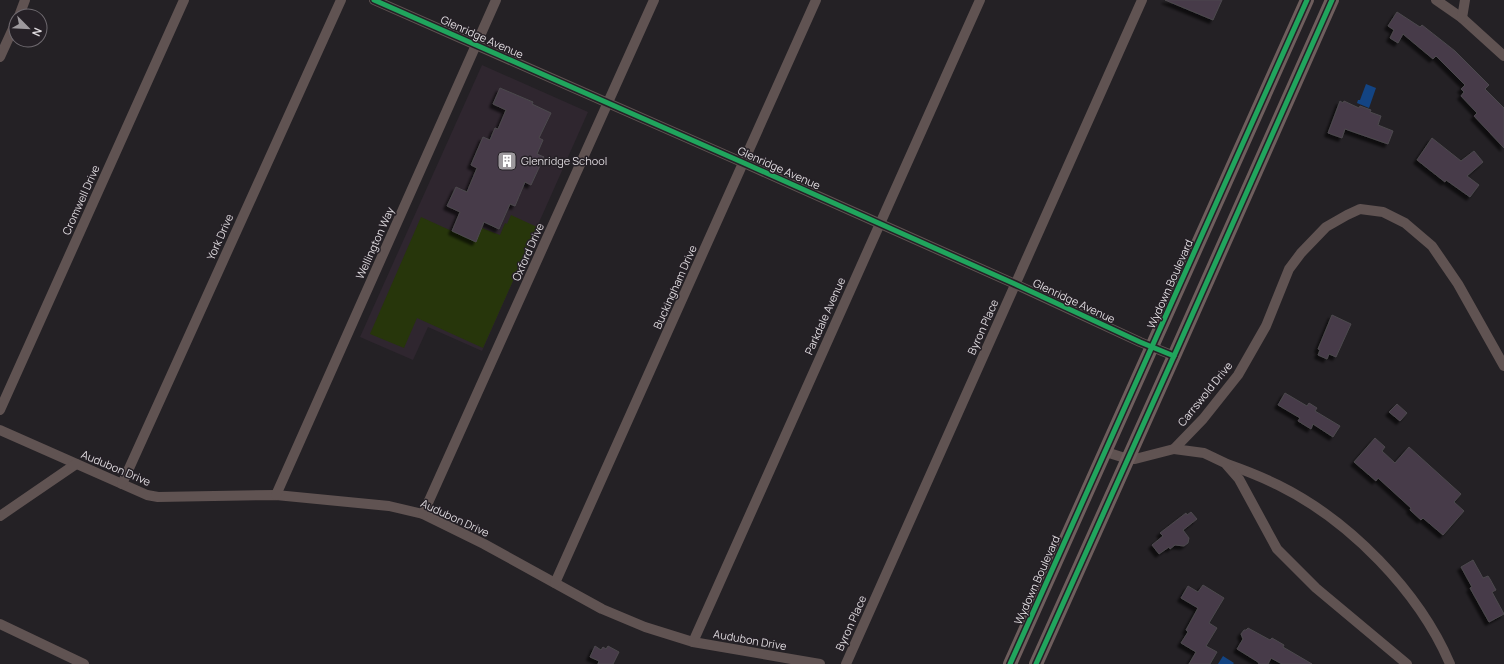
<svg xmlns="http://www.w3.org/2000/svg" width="1504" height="664" viewBox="0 0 1504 664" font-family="Manrope,sans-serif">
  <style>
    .built { fill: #2f262f }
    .green { fill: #27360b }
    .water { fill: #134483 }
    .building { fill: #473b4a; stroke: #4c494d; filter: url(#shadow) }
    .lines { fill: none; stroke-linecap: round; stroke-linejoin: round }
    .street { stroke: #605352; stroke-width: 10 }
    .secondary { stroke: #6e5e5d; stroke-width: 14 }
    .cycleway-casing { stroke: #252026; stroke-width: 8 }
    .cycleway { stroke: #20a55d; stroke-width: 5 }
    .labels { text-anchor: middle; stroke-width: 3; stroke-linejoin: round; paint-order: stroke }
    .street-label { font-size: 11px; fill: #dedade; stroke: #252026 }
    .poi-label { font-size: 11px; fill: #dedade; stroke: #252026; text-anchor: start }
  </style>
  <defs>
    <filter id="shadow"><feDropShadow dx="-3.5" dy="3.5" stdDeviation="1" flood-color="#0009"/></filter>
  </defs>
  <rect width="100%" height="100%" fill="#242125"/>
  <polygon class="built" points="482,65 588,112 482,351 428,327 413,360 360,337"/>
  <polygon class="green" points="511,215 537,227 483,348 417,318 404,348 370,334 421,217 476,242 482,228 500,235 505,223 507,224"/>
  <g class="water">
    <polygon points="1366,84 1376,88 1369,108 1357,103 1358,100 1360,100"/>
    <polygon points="1223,656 1234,663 1233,664 1218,664"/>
  </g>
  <g class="building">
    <polygon points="1165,0 1222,0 1213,20"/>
    <polygon points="1397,12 1420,27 1422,25 1455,51 1489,85 1485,89 1504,108 1504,148 1474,116 1477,113 1461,96 1464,92 1461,89 1465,85 1436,56 1433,59 1403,34 1398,43 1390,38 1394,30 1388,26"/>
    <polygon points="500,88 533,102 532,104 551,113 539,138 543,140 537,154 544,157 531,185 525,182 515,206 510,204 499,229 484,222 476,242 452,231 460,212 447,206 456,187 467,192 477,168 471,165 483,137 490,140 495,128 498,129 506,110 493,104"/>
    <polygon points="1340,101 1343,103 1344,101 1359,108 1360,106 1371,110 1370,112 1381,116 1378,125 1393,131 1388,144 1345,129 1342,138 1328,133"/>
    <polygon points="1432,138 1461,161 1474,151 1483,162 1467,176 1479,185 1470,197 1446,180 1445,182 1417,160"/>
    <polygon points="1332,315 1351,324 1336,357 1329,354 1327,359 1318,355 1320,350 1318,349"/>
    <polygon points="1285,393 1307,406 1309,403 1317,408 1315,411 1340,426 1333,437 1313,424 1311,429 1298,421 1300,418 1278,405"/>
    <polygon points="1397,404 1407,413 1400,421 1389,412"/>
    <polygon points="1375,438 1385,447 1382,451 1395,463 1409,447 1461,494 1454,502 1464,511 1443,535 1423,518 1421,520 1410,510 1411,508 1378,478 1376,481 1354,462"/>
    <polygon points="1191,512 1197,519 1183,530 1189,538 1188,543 1184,546 1175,545 1170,549 1169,547 1159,554 1152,545 1163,536 1160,533 1186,513 1187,515"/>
    <polygon points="1473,560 1483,578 1488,576 1490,579 1496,590 1492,592 1504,614 1489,622 1470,588 1472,587 1461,567"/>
    <polygon points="1203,585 1224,598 1209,623 1217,628 1206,646 1217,652 1210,664 1189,664 1196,652 1181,643 1188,632 1186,630 1198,608 1181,598 1188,586 1198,592"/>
    <polygon points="1248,628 1270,640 1272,638 1284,645 1283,647 1312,664 1282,664 1271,658 1268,664 1259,664 1258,662 1237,649 1243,639 1241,634 1244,630 1246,630"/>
    <polygon points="595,646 601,650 603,647 606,649 608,646 619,652 613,664 598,664 599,661 590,657"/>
  </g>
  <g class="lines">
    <g class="street">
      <polyline points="374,0 744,163 1015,284 1140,342 1174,356"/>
      <polyline points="1436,0 1462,18 1504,56"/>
      <polyline points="19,16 25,0"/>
      <polyline points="1462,18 1465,0"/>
      <polyline points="0,57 16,22"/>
      <polyline points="0,410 184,0"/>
      <polyline points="0,430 147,495 158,497 276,495 389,506 423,514 484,544 602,609 645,627 693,642 820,664"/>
      <polyline points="1106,452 1128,459 1135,459 1174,449"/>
      <path d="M1227,464C1244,470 1262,477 1278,485C1349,520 1419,591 1450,664"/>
      <polyline points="122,484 341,0"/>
      <polyline points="276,495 496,0"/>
      <polyline points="423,514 654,0"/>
      <polyline points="0,516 76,464"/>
      <polyline points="555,583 816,0"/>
      <polyline points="0,624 84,664"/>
      <polyline points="693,642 980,0"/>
      <polyline points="846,664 1142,0"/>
      <polyline points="1407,664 1316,588 1277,549 1239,479 1225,463 1204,453 1174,449 1203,419 1238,375 1266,326 1289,269 1301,253 1326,227 1347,215 1360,209 1383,212 1405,223 1432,246 1458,284 1504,366"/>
    </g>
    <g class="secondary">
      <polyline points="1010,664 1307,0"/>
      <polyline points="1036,664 1174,356 1332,0"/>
    </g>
    <g class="cycleway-casing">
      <g id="cycleway">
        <polyline points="374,0 744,163 1015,284 1140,342 1174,356"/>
        <polyline points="1010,664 1307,0"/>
        <polyline points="1036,664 1174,356 1332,0"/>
      </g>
    </g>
    <use href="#cycleway" class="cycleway"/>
  </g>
  <defs>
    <g id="building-square" transform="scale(1)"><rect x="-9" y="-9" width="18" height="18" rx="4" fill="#9d999d" stroke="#252026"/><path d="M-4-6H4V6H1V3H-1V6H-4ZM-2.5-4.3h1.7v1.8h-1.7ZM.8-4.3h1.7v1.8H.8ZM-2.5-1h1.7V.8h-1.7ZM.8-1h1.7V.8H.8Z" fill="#fff"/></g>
  </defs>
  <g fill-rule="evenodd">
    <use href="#building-square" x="507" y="161"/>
  </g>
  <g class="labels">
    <g class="street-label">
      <text transform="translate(482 37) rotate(24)" y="4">Glenridge Avenue</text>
      <text transform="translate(779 168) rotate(24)" y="4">Glenridge Avenue</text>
      <text transform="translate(81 200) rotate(-66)" y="4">Cromwell Drive</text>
      <text transform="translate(220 237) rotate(-66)" y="4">York Drive</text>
      <text transform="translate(375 243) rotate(-66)" y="4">Wellington Way</text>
      <text transform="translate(528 252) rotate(-66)" y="4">Oxford Drive</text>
      <text transform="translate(1170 284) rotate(-66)" y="4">Wydown Boulevard</text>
      <text transform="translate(675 287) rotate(-66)" y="4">Buckingham Drive</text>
      <text transform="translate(1074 301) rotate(25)" y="4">Glenridge Avenue</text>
      <text transform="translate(825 316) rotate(-66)" y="4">Parkdale Avenue</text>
      <text transform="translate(983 327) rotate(-66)" y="4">Byron Place</text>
      <text transform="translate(1205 394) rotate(-51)" y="4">Carrswold Drive</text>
      <text transform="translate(116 468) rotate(23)" y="4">Audubon Drive</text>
      <text transform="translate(455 518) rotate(25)" y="4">Audubon Drive</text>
      <text transform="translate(1037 580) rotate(-66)" y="4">Wydown Boulevard</text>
      <text transform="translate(851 623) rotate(-66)" y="4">Byron Place</text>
      <text transform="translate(750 640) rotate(10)" y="4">Audubon Drive</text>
    </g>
    <g class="poi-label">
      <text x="521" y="165">Glenridge School</text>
    </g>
  </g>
  <g transform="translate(28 28) rotate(114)"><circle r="19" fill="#252026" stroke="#6f6a70"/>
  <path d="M0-3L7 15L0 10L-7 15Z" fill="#9d999d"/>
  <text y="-6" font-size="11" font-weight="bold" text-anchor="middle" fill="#dedade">N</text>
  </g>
</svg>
